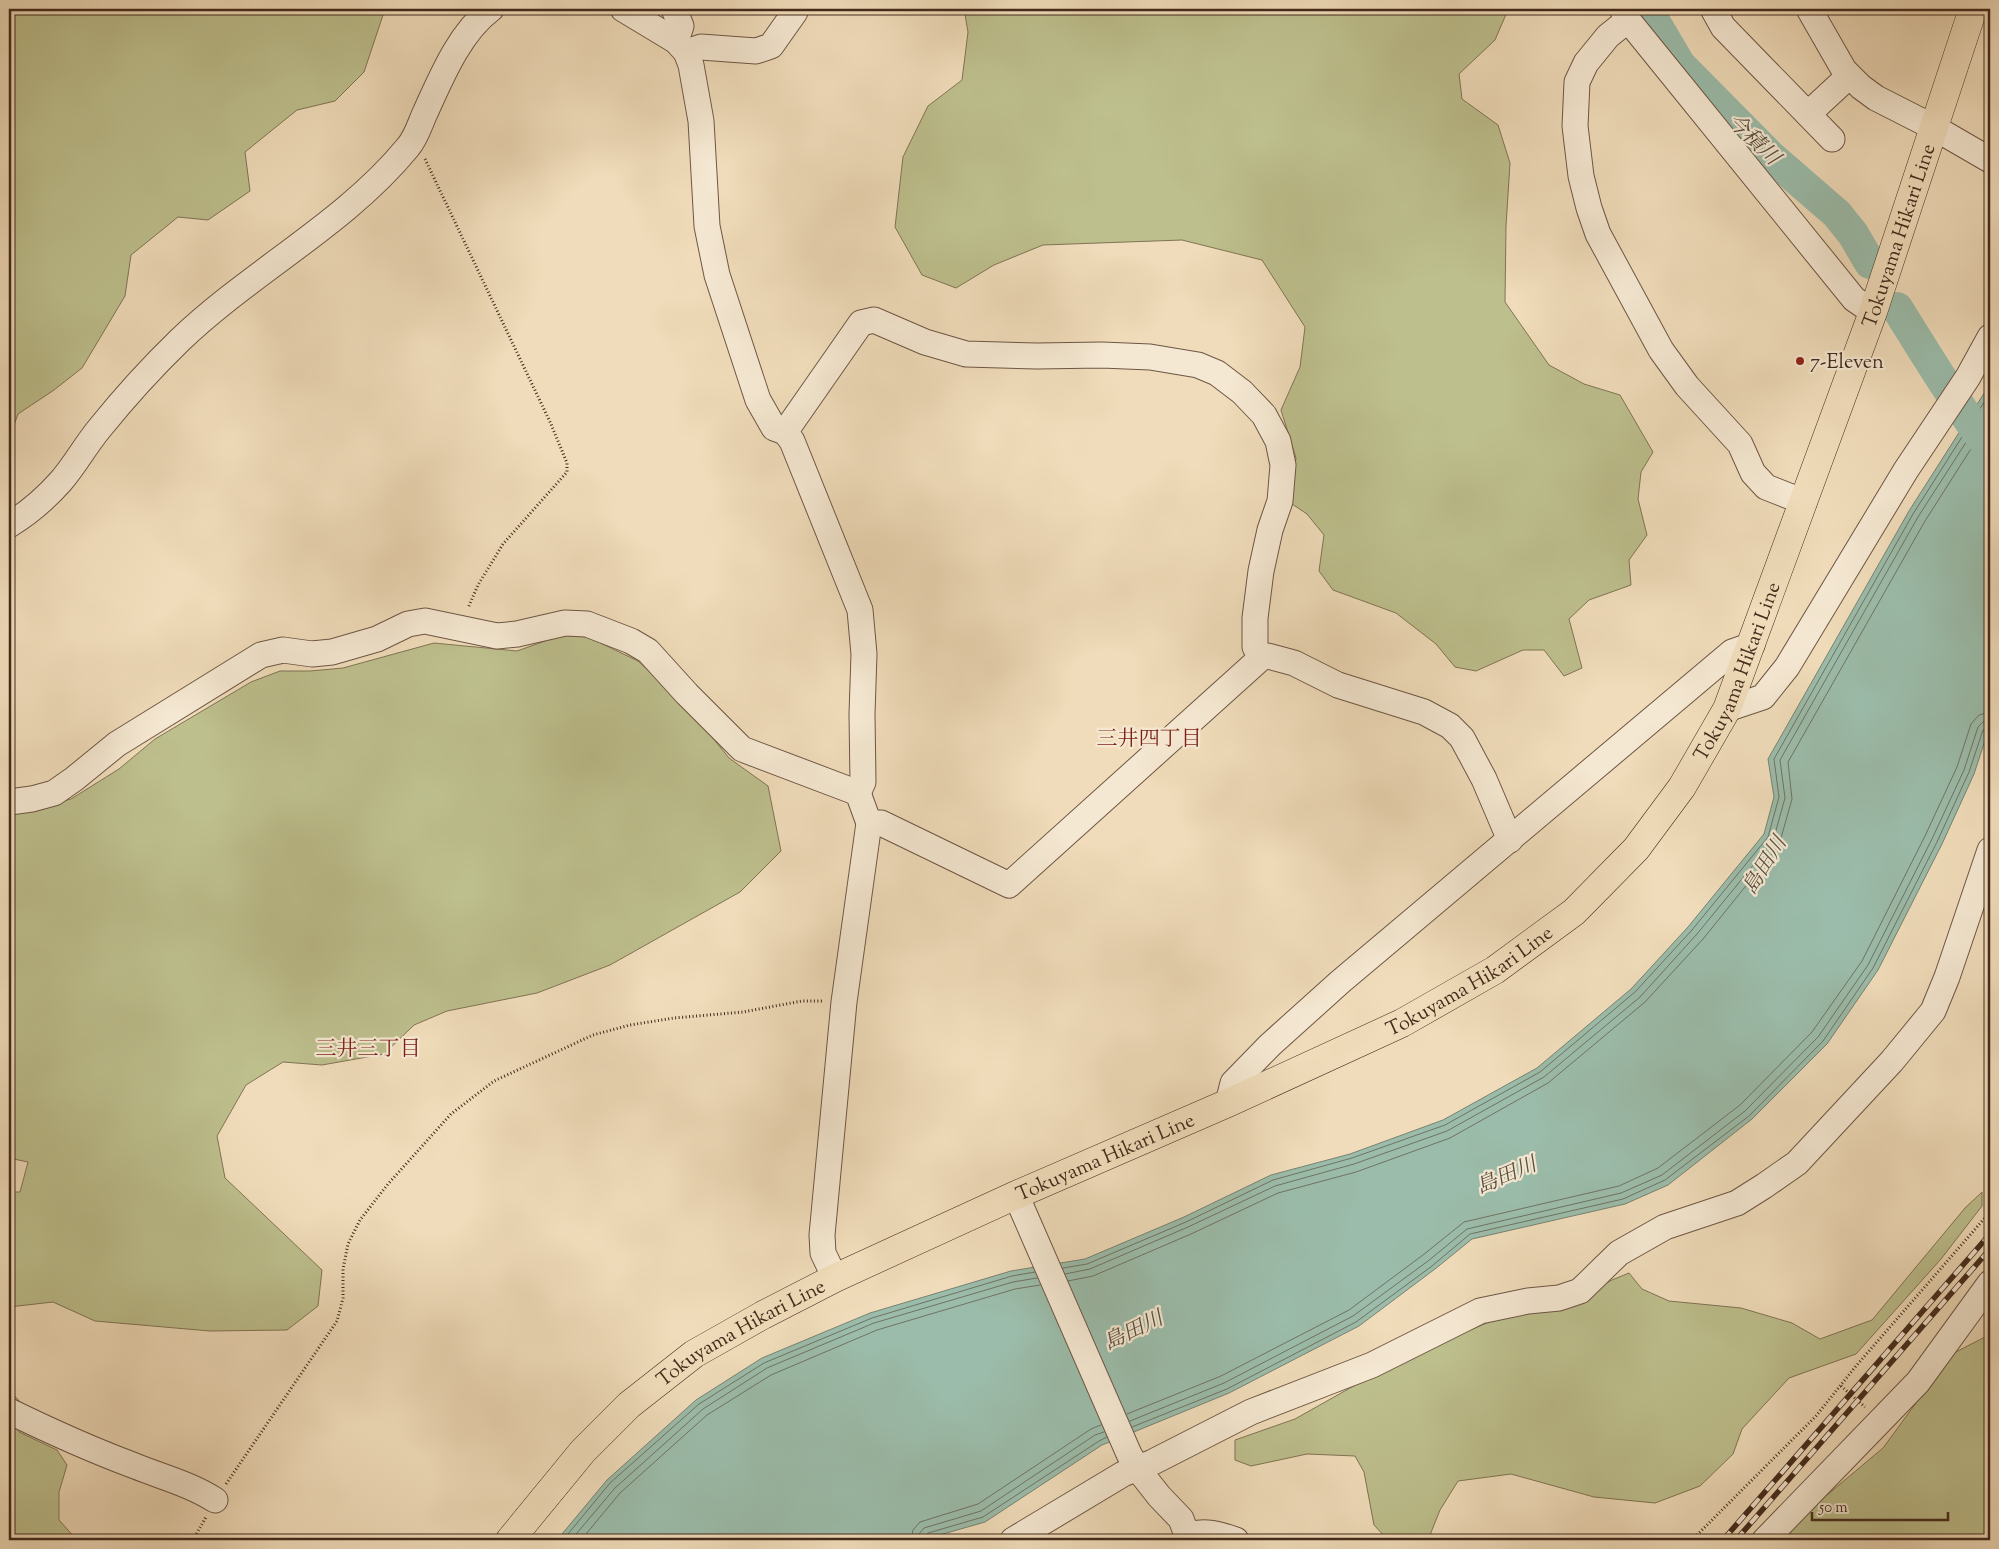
<svg xmlns="http://www.w3.org/2000/svg" width="1999" height="1549" viewBox="0 0 1999 1549" font-family="'Sorts Mill Goudy','Noto Serif JP',serif">
  <style>
    .green { fill: #bdbf8d; stroke: #807454 }
    .water { fill: #9bbcaa; stroke: #788271 }
    .lines { fill: none; stroke-linecap: round; stroke-linejoin: round }
    .shore { stroke: #6f7363; stroke-width: 1 }
    .river { stroke: #9bbcaa; stroke-width: 32 }
    .minor-casing { stroke: #6e5644; stroke-width: 27 }
    .major-casing { stroke: #432a1c; stroke-width: 29 }
    .path { stroke: #432a1c; stroke-width: 3; stroke-dasharray: 1 2.5; stroke-linecap: butt }
    .minor { stroke: #f5e8d2; stroke-width: 25 }
    .major { stroke: #f0dcba; stroke-width: 28 }
    .rail-casing { stroke: #432a1c; stroke-width: 5.5 }
    .rail { stroke: #f5e8d2; stroke-width: 4; stroke-dasharray: 11; stroke-linecap: butt }
    .poi-dot { fill: #8f2418; stroke: #f5e8d2; stroke-width: 2 }
    .labels { text-anchor: middle; stroke-width: 4.5; stroke-linejoin: round; paint-order: stroke }
    .street-label { font-size: 20px; fill: #432a1c; stroke: #f5e8d2 }
    .poi-label { font-size: 20px; fill: #432a1c; stroke: #f5e8d2; text-anchor: start }
    .water-label { font-size: 21px; font-style: italic; fill: #594e40; stroke: #f5e8d2 }
    .neighbourhood-label { font-size: 21px; fill: #7a1f14; stroke: #f5e8d2 }
  </style>
  <rect width="100%" height="100%" fill="#f0dcba"/>
  <filter id="stains"><feTurbulence type="fractalNoise" baseFrequency=".004" numOctaves="4"/><feColorMatrix values="0 0 0 0 .2 0 0 0 0 .09 0 0 0 0 .02 0 0 0 .5 -.17"/></filter>
  <radialGradient id="worn" r=".72"><stop offset=".6" stop-color="#630" stop-opacity="0"/><stop offset="1" stop-color="#630" stop-opacity=".3"/></radialGradient>
  <g class="green">
    <polygon points="9,9 385,9 364,72 335,101 297,110 245,152 250,191 208,220 178,217 131,255 125,296 82,368 54,390 18,414 9,439"/>
    <polygon points="964,9 1507,9 1507,12 1495,40 1459,74 1462,99 1498,125 1510,163 1506,226 1505,302 1549,365 1584,384 1620,395 1653,452 1641,472 1638,499 1647,535 1629,560 1631,585 1589,600 1569,619 1582,668 1564,676 1544,650 1523,650 1476,671 1455,667 1436,644 1396,613 1333,590 1319,571 1324,535 1307,514 1289,502 1296,458 1281,410 1300,367 1305,327 1262,260 1182,240 1043,245 994,265 956,288 922,275 895,227 903,157 928,106 962,80 968,32"/>
    <polygon points="562,635 588,637 638,661 687,706 729,758 768,786 781,851 740,892 610,965 537,993 447,1011 414,1025 384,1054 322,1065 283,1062 246,1085 217,1136 225,1178 322,1270 318,1306 287,1330 210,1331 95,1321 53,1302 9,1307 9,1192 20,1192 28,1162 9,1158 9,811 37,808 71,799 119,769 155,739 251,682 280,671 310,671 343,668 434,643 517,651"/>
    <polygon points="1982,1192 1982,1206 1941,1259 1856,1354 1789,1378 1742,1429 1733,1454 1700,1486 1655,1503 1594,1497 1511,1474 1458,1481 1440,1510 1428,1540 1388,1540 1374,1525 1364,1472 1355,1456 1307,1454 1251,1466 1235,1460 1235,1440 1295,1419 1350,1388 1456,1336 1501,1317 1559,1308 1612,1280 1629,1273 1642,1289 1669,1301 1741,1308 1792,1323 1820,1339 1872,1320 1965,1208"/>
    <polygon points="1983,1338 1990,1338 1990,1540 1777,1540 1789,1527 1883,1448 1952,1354"/>
    <polygon points="9,1390 22,1404 19,1432 57,1450 67,1465 59,1492 59,1520 77,1540 9,1540"/>
  </g>
  <polygon class="water" points="1990,384 1990,725 1974,774 1942,844 1878,970 1827,1044 1752,1119 1668,1185 1625,1204 1472,1239 1435,1269 1359,1326 1229,1393 1102,1445 985,1522 922,1540 557,1540 607,1480 696,1400 762,1358 870,1313 1011,1271 1085,1259 1184,1217 1271,1175 1350,1154 1443,1120 1537,1068 1631,989 1688,927 1764,834 1774,797 1768,759 1909,511"/>
  <g class="lines">
    <g class="shore">
      <polyline points="1063,1268 1087,1264 1186,1222 1273,1180 1352,1158 1445,1125 1540,1072 1635,992 1692,930 1768,837 1779,797 1774,759 1913,514 1990,393"/>
      <polyline points="1065,1274 1090,1269 1188,1227 1275,1186 1354,1164 1447,1131 1544,1077 1640,997 1697,934 1773,841 1785,798 1780,760 1918,517 1990,405"/>
      <polyline points="1068,1281 1093,1276 1191,1234 1278,1193 1356,1172 1450,1138 1548,1083 1645,1002 1703,939 1779,845 1792,799 1788,762 1925,521 1990,419"/>
      <polyline points="1127,1414 1221,1376 1349,1310 1423,1255 1464,1222 1619,1186 1658,1168 1740,1105 1812,1032 1862,961 1925,836 1957,767 1971,724 1979,715 1990,712"/>
      <polyline points="1130,1421 1224,1383 1353,1316 1428,1261 1467,1229 1621,1193 1662,1175 1745,1111 1818,1037 1868,965 1932,839 1964,770 1978,727 1983,722 1990,720"/>
      <polyline points="1132,1427 1227,1389 1356,1322 1432,1266 1470,1234 1623,1199 1665,1180 1749,1116 1823,1041 1873,968 1937,842 1969,772 1983,730 1990,726"/>
      <polyline points="563,1540 610,1483 699,1404 764,1363 872,1318 1012,1276 1035,1272"/>
      <polyline points="571,1540 615,1488 703,1409 767,1368 874,1323 1013,1282 1037,1278"/>
      <polyline points="581,1540 620,1493 707,1415 771,1375 877,1330 1015,1289 1040,1285"/>
      <polyline points="911,1540 913,1530 920,1522 978,1504 1091,1429 1101,1425"/>
      <polyline points="918,1540 919,1534 924,1528 981,1511 1095,1435 1104,1432"/>
      <polyline points="924,1540 925,1536 928,1533 983,1517 1099,1441 1107,1437"/>
    </g>
    <g class="river">
      <polyline points="1647,9 1680,65 1769,155 1837,214 1853,234 1870,263"/>
      <path d="M1897,308C1927,356 1956,404 1990,449"/>
    </g>
    <g class="minor-casing">
      <g id="minor">
        <polyline points="623,9 676,41 686,52 691,65 701,121 707,226 717,275 758,400 774,428 785,432 792,441 860,610 864,654 862,714 863,782 858,793"/>
        <polyline points="674,9 681,26 676,41"/>
        <polyline points="1622,9 1628,20 1854,299 1873,312"/>
        <polyline points="1713,9 1723,27 1832,139"/>
        <polyline points="1809,9 1844,70 1861,87 1876,98 1933,127 1990,160"/>
        <polyline points="1628,20 1608,36 1586,63 1577,82 1575,126 1581,176 1589,208 1598,234 1661,350 1687,386 1740,444 1753,473 1766,487 1804,502"/>
        <polyline points="686,52 701,47 756,51 771,46 795,12 795,9"/>
        <polyline points="1808,114 1849,76"/>
        <polyline points="785,432 861,323 874,320 925,342 966,354 1037,356 1102,355 1150,357 1198,365 1217,373 1242,392 1264,415 1278,441 1283,465 1280,501 1270,530 1261,571 1255,618 1255,647 1261,658"/>
        <path d="M9,525C27,514 46,498 61,481C75,465 85,446 99,429C124,398 151,368 180,340C252,271 345,224 408,147C416,138 420,124 425,113C441,78 459,33 491,9"/>
        <polyline points="1727,709 1763,697 1787,667 1906,470 1968,377 1990,337"/>
        <polyline points="9,802 32,799 54,793 74,779 117,744 261,655 283,650 312,654 332,652 377,639 408,624 425,621 497,636 517,634 565,623 587,624 631,641 648,651 687,694 742,749 858,793 869,823 844,1002 822,1235 823,1253 835,1278"/>
        <polyline points="869,823 881,823 1009,885 1261,658 1268,656 1294,663 1338,685 1424,712 1450,726 1462,738 1484,779 1510,840"/>
        <polyline points="1228,1103 1233,1083 1270,1045 1340,982 1732,652 1752,645"/>
        <polyline points="1016,1195 1129,1454 1137,1468 1159,1496 1181,1519 1187,1535 1187,1540"/>
        <path d="M9,1411C50,1431 92,1450 135,1466C162,1477 190,1484 215,1500"/>
        <path d="M1187,1535C1206,1530 1218,1534 1236,1540"/>
        <polyline points="1013,1540 1123,1474 1153,1462 1251,1412 1372,1365 1480,1311 1528,1301 1559,1298 1580,1291 1619,1253 1665,1227 1737,1203 1764,1186 1797,1163 1892,1061 1933,1011 1947,977 1990,850"/>
        <polyline points="1765,1540 1918,1382 1990,1283"/>
      </g>
    </g>
    <g class="major-casing">
      <g id="major">
        <path id="s1" d="M510,1540L583,1451L629,1405L694,1354L763,1315L835,1278L1016,1195L1228,1103L1402,1023L1495,970L1574,912L1636,849L1682,787L1727,709L1873,312L1973,9"/>
      </g>
    </g>
    <g class="path">
      <polyline points="425,159 551,424 567,463 567,472 503,544 478,585 468,608"/>
      <polyline points="1841,1386 1865,1407"/>
      <polyline points="226,1484 337,1321 343,1298 343,1269 348,1244 360,1220 388,1184 451,1114 494,1081 593,1035 630,1025 674,1018 743,1012 802,1001 823,1001"/>
      <polyline points="193,1540 206,1517"/>
      <polyline points="1692,1540 1816,1416 1856,1366 1990,1212"/>
    </g>
    <use href="#minor" class="minor"/>
    <use href="#major" class="major"/>
    <g class="rail-casing">
      <g id="rail">
        <polyline points="1723,1540 1990,1234"/>
        <polyline points="1736,1540 1990,1249"/>
      </g>
    </g>
    <use href="#rail" class="rail"/>
  </g>
  <circle class="poi-dot" cx="1800" cy="361" r="5"/>
  <g class="labels">
    <g class="street-label">
      <text dy="7" stroke="none"><textPath href="#s1" startOffset="2009">Tokuyama Hikari Line</textPath></text>
      <text dy="7" stroke="none"><textPath href="#s1" startOffset="1544">Tokuyama Hikari Line</textPath></text>
      <text dy="7" stroke="none"><textPath href="#s1" startOffset="1124">Tokuyama Hikari Line</textPath></text>
      <text dy="7" stroke="none"><textPath href="#s1" startOffset="719">Tokuyama Hikari Line</textPath></text>
      <text dy="7" stroke="none"><textPath href="#s1" startOffset="314">Tokuyama Hikari Line</textPath></text>
    </g>
    <g class="poi-label">
      <text x="1810" y="368">7-Eleven</text>
    </g>
    <g class="water-label">
      <text transform="translate(1754 139) rotate(44)" y="7">今積川</text>
      <text transform="translate(1764 865) rotate(-58)" y="7">島田川</text>
      <text transform="translate(1506 1175) rotate(-23)" y="7">島田川</text>
      <text transform="translate(1133 1330) rotate(-26)" y="7">島田川</text>
    </g>
    <g class="neighbourhood-label">
      <text x="1149" y="745">三井四丁目</text>
      <text x="368" y="1055">三井三丁目</text>
    </g>
  </g>
  <rect width="1999" height="1549" fill="none" stroke="#f0dcba" stroke-width="30"/>
  <rect x="10" y="10" width="1979" height="1529" fill="none" stroke="#432a1c" stroke-width="2.5"/>
  <rect x="15" y="15" width="1969" height="1519" fill="none" stroke="#432a1c"/>
  <path d="M1812 1512v8h136v-8" fill="none" stroke="#432a1c" stroke-width="2.5"/>
  <text x="1819" y="1512" font-size="15" fill="#432a1c" stroke="#f5e8d2" stroke-width="4" paint-order="stroke">50 m</text>
  <rect width="100%" height="100%" filter="url(#stains)"/>
  <rect width="100%" height="100%" fill="url(#worn)"/>
</svg>
